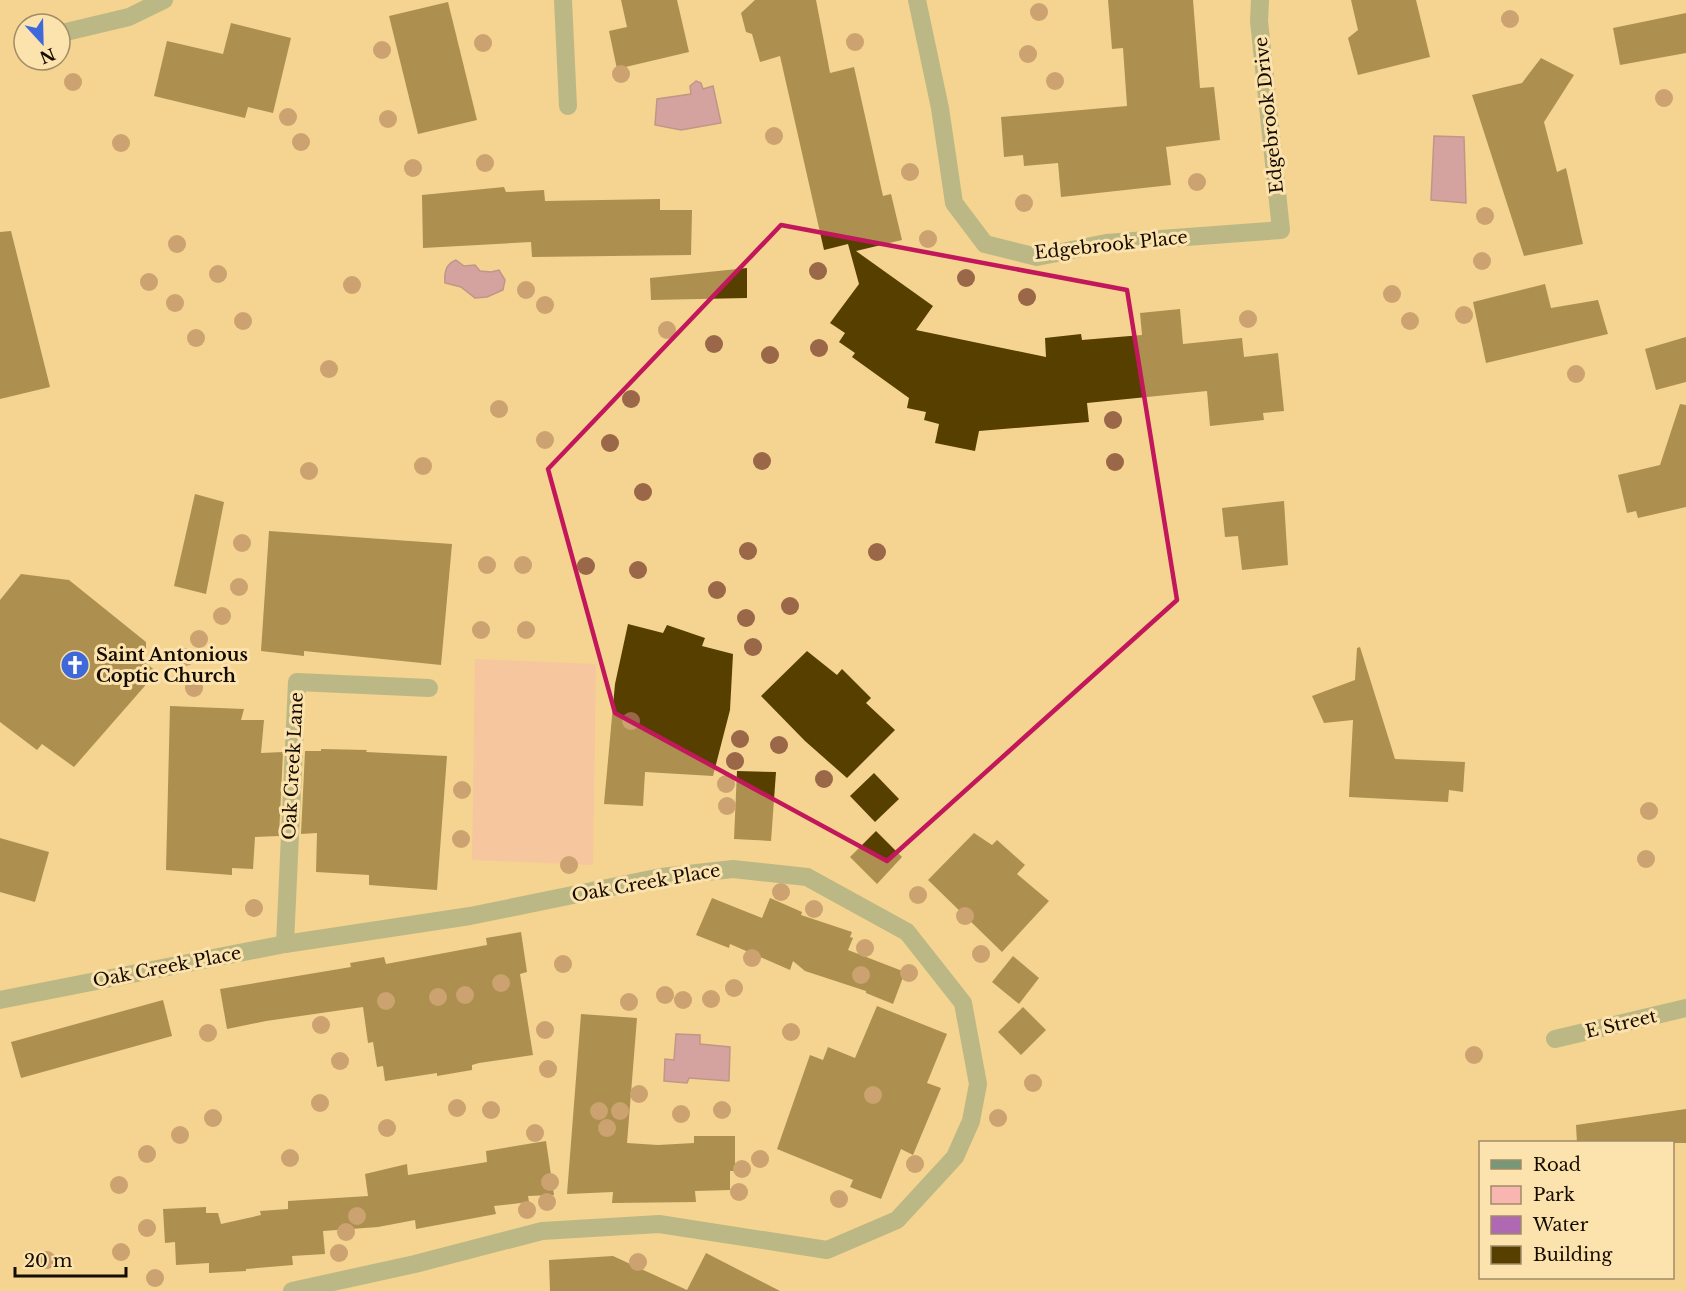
<svg xmlns="http://www.w3.org/2000/svg" width="1686" height="1291" viewBox="0 0 1686 1291" font-family="'Libre Baskerville',serif">
  <style>
    .green { fill: #f9b5af }
    .water { fill: #af69b2; stroke: #814d7d; stroke-width: 1.5 }
    .building { fill: #573f00 }
    .lines { fill: none; stroke-linecap: round; stroke-linejoin: round }
    .minor { stroke: #779878; stroke-width: 18 }
    .tree { fill: #9a6749 }
    .marked { fill: none; stroke: #c2185b; stroke-width: 4.5; stroke-linejoin: round }
    .labels { text-anchor: middle; stroke-width: 6; stroke-linejoin: round; paint-order: stroke }
    .street-label { font-size: 18px; fill: #150c00; stroke: #fce2ac }
    .poi-label { font-size: 18px; font-weight: bold; fill: #150c00; stroke: #fce2ac; text-anchor: start }
  </style>
  <rect width="100%" height="100%" fill="#f4d490"/>
  <polygon class="green" points="475,659 596,664 593,865 472,860"/>
  <g class="water">
    <polygon points="696,81 701,83 703,89 713,86 721,123 681,130 655,125 657,99 691,94 690,86"/>
    <polygon points="1434,136 1464,137 1466,203 1431,200"/>
    <path d="M456,260L464,266L475,265L480,271L491,272L499,270L505,280L503,290L487,297L475,298L461,287L445,283C444,272 446,264 456,260Z"/>
    <polygon points="676,1034 700,1035 700,1044 730,1047 729,1081 689,1078 687,1083 664,1081 665,1059 674,1060"/>
  </g>
  <g class="building">
    <polygon points="621,0 677,0 689,52 617,69 609,31 627,27"/>
    <polygon points="755,0 816,0 830,73 854,67 883,196 891,194 902,240 856,251 933,306 916,330 1046,357 1045,338 1081,334 1082,340 1142,335 1140,313 1180,309 1183,344 1242,338 1244,357 1278,353 1284,411 1263,413 1264,420 1210,426 1207,391 1087,403 1089,422 979,431 975,451 935,443 939,424 924,420 926,412 907,408 909,398 852,357 855,353 839,342 845,333 830,323 859,284 848,244 824,250 780,56 760,62 752,34 746,32 741,13"/>
    <polygon points="1108,0 1193,0 1200,88 1214,87 1220,140 1166,147 1171,185 1061,197 1058,163 1024,166 1023,155 1004,157 1001,117 1127,106 1123,48 1112,49"/>
    <polygon points="1351,0 1416,0 1430,57 1358,75 1348,38 1358,30"/>
    <polygon points="448,2 477,120 418,134 389,16"/>
    <polygon points="1686,13 1686,53 1620,65 1613,28"/>
    <polygon points="231,23 291,38 273,113 248,107 245,118 154,96 167,41 223,54"/>
    <polygon points="1541,58 1574,75 1544,122 1557,172 1566,168 1583,244 1524,256 1472,95 1522,83"/>
    <polygon points="504,187 506,192 544,190 545,201 660,199 660,210 692,210 691,255 532,257 531,242 423,248 422,195"/>
    <polygon points="11,231 50,387 0,399 0,232"/>
    <polygon points="747,268 747,298 651,300 650,278"/>
    <polygon points="1545,284 1551,308 1598,300 1608,334 1486,363 1473,302"/>
    <polygon points="1686,337 1686,382 1656,390 1645,349"/>
    <polygon points="1680,404 1686,405 1686,507 1638,518 1636,511 1627,513 1618,475 1660,465"/>
    <polygon points="195,494 224,502 206,594 174,586"/>
    <polygon points="1284,501 1288,565 1242,570 1238,536 1225,537 1222,508"/>
    <polygon points="269,531 452,544 441,665 304,651 304,656 261,651"/>
    <polygon points="21,574 69,580 146,642 146,653 141,659 157,672 74,767 42,744 37,750 0,722 0,600"/>
    <polygon points="628,624 663,633 667,625 705,638 702,646 733,654 730,710 713,776 645,772 643,806 604,804 615,684"/>
    <polygon points="1360,647 1395,759 1465,762 1463,792 1449,790 1448,802 1349,797 1353,720 1324,723 1312,696 1355,680 1357,648"/>
    <polygon points="807,651 837,675 842,669 871,698 866,703 895,730 847,778 805,741 761,696"/>
    <polygon points="170,706 244,709 241,720 264,720 261,753 283,752 279,836 255,837 253,869 232,868 232,875 166,870"/>
    <polygon points="321,749 367,750 366,752 447,756 437,890 369,885 369,875 316,872 317,833 301,834 305,751 321,751"/>
    <polygon points="737,771 776,772 771,841 734,839"/>
    <polygon points="874,773 899,799 875,822 850,796"/>
    <polygon points="876,831 902,857 877,884 850,857"/>
    <polygon points="974,833 992,845 997,840 1025,865 1017,874 1049,901 1002,952 928,880"/>
    <polygon points="0,838 49,852 35,902 0,892"/>
    <polygon points="712,898 762,918 770,898 802,912 801,915 852,932 850,937 853,938 848,950 905,972 893,1004 866,993 866,991 805,971 793,961 790,970 730,944 729,948 696,935"/>
    <polygon points="521,932 527,972 520,974 533,1055 479,1063 472,1065 472,1070 437,1076 437,1073 385,1081 383,1066 377,1067 373,1042 368,1043 363,1007 266,1021 227,1029 220,989 351,967 350,963 384,957 386,964 487,945 486,938"/>
    <polygon points="1013,956 1039,978 1019,1004 992,982"/>
    <polygon points="163,1000 172,1036 21,1078 11,1042"/>
    <polygon points="877,1006 947,1034 927,1083 941,1088 913,1155 901,1149 881,1199 850,1187 853,1180 777,1149 810,1055 823,1060 828,1047 855,1058"/>
    <polygon points="1023,1007 1046,1030 1021,1055 998,1032"/>
    <polygon points="581,1014 637,1018 627,1143 658,1145 694,1143 694,1136 735,1136 735,1171 730,1171 730,1190 695,1191 696,1202 612,1203 613,1192 567,1194"/>
    <polygon points="1686,1109 1686,1143 1577,1143 1576,1125"/>
    <polygon points="546,1141 554,1195 528,1196 529,1202 494,1206 496,1214 416,1229 415,1220 378,1227 323,1231 325,1254 292,1256 293,1265 246,1269 246,1271 209,1273 209,1263 176,1265 175,1242 165,1243 163,1209 206,1207 206,1213 218,1213 221,1224 261,1215 260,1211 288,1209 288,1201 368,1196 365,1174 407,1164 408,1175 487,1162 486,1151"/>
    <polygon points="706,1253 780,1291 550,1291 549,1260 613,1256 687,1290"/>
  </g>
  <g class="lines">
    <g class="minor">
      <polyline points="563,0 568,106"/>
      <polyline points="917,0 940,108 954,203 985,244 1037,257 1106,243 1281,230 1259,21 1260,0"/>
      <polyline points="66,32 129,17 164,0"/>
      <polyline points="285,944 297,682 429,688"/>
      <polyline points="0,1000 285,944 470,916 661,877 733,869 807,877 907,932 963,1003 978,1084 971,1121 955,1157 897,1220 827,1250 659,1224 542,1231 415,1264 292,1291"/>
      <polyline points="1555,1039 1686,1008"/>
    </g>
  </g>
  <g class="tree">
    <circle cx="1039" cy="12" r="9"/>
    <circle cx="1510" cy="19" r="9"/>
    <circle cx="855" cy="42" r="9"/>
    <circle cx="483" cy="43" r="9"/>
    <circle cx="382" cy="50" r="9"/>
    <circle cx="1028" cy="54" r="9"/>
    <circle cx="621" cy="74" r="9"/>
    <circle cx="1055" cy="81" r="9"/>
    <circle cx="73" cy="82" r="9"/>
    <circle cx="1664" cy="98" r="9"/>
    <circle cx="288" cy="117" r="9"/>
    <circle cx="388" cy="119" r="9"/>
    <circle cx="774" cy="136" r="9"/>
    <circle cx="301" cy="142" r="9"/>
    <circle cx="121" cy="143" r="9"/>
    <circle cx="485" cy="163" r="9"/>
    <circle cx="413" cy="168" r="9"/>
    <circle cx="910" cy="172" r="9"/>
    <circle cx="1197" cy="182" r="9"/>
    <circle cx="1024" cy="203" r="9"/>
    <circle cx="1485" cy="216" r="9"/>
    <circle cx="928" cy="239" r="9"/>
    <circle cx="177" cy="244" r="9"/>
    <circle cx="1482" cy="261" r="9"/>
    <circle cx="818" cy="271" r="9"/>
    <circle cx="218" cy="274" r="9"/>
    <circle cx="966" cy="278" r="9"/>
    <circle cx="149" cy="282" r="9"/>
    <circle cx="352" cy="285" r="9"/>
    <circle cx="526" cy="290" r="9"/>
    <circle cx="1392" cy="294" r="9"/>
    <circle cx="1027" cy="297" r="9"/>
    <circle cx="175" cy="303" r="9"/>
    <circle cx="545" cy="305" r="9"/>
    <circle cx="1464" cy="315" r="9"/>
    <circle cx="1248" cy="319" r="9"/>
    <circle cx="243" cy="321" r="9"/>
    <circle cx="1410" cy="321" r="9"/>
    <circle cx="667" cy="330" r="9"/>
    <circle cx="196" cy="338" r="9"/>
    <circle cx="714" cy="344" r="9"/>
    <circle cx="819" cy="348" r="9"/>
    <circle cx="770" cy="355" r="9"/>
    <circle cx="329" cy="369" r="9"/>
    <circle cx="1576" cy="374" r="9"/>
    <circle cx="631" cy="399" r="9"/>
    <circle cx="499" cy="409" r="9"/>
    <circle cx="1113" cy="420" r="9"/>
    <circle cx="545" cy="440" r="9"/>
    <circle cx="610" cy="443" r="9"/>
    <circle cx="762" cy="461" r="9"/>
    <circle cx="1115" cy="462" r="9"/>
    <circle cx="423" cy="466" r="9"/>
    <circle cx="309" cy="471" r="9"/>
    <circle cx="643" cy="492" r="9"/>
    <circle cx="242" cy="543" r="9"/>
    <circle cx="748" cy="551" r="9"/>
    <circle cx="877" cy="552" r="9"/>
    <circle cx="487" cy="565" r="9"/>
    <circle cx="523" cy="565" r="9"/>
    <circle cx="586" cy="566" r="9"/>
    <circle cx="638" cy="570" r="9"/>
    <circle cx="239" cy="587" r="9"/>
    <circle cx="717" cy="590" r="9"/>
    <circle cx="790" cy="606" r="9"/>
    <circle cx="222" cy="616" r="9"/>
    <circle cx="746" cy="618" r="9"/>
    <circle cx="481" cy="630" r="9"/>
    <circle cx="526" cy="630" r="9"/>
    <circle cx="199" cy="639" r="9"/>
    <circle cx="753" cy="647" r="9"/>
    <circle cx="186" cy="657" r="9"/>
    <circle cx="194" cy="688" r="9"/>
    <circle cx="631" cy="721" r="9"/>
    <circle cx="740" cy="739" r="9"/>
    <circle cx="779" cy="745" r="9"/>
    <circle cx="735" cy="761" r="9"/>
    <circle cx="824" cy="779" r="9"/>
    <circle cx="726" cy="784" r="9"/>
    <circle cx="462" cy="790" r="9"/>
    <circle cx="727" cy="806" r="9"/>
    <circle cx="1649" cy="811" r="9"/>
    <circle cx="461" cy="839" r="9"/>
    <circle cx="1646" cy="859" r="9"/>
    <circle cx="569" cy="865" r="9"/>
    <circle cx="781" cy="892" r="9"/>
    <circle cx="918" cy="895" r="9"/>
    <circle cx="254" cy="908" r="9"/>
    <circle cx="814" cy="909" r="9"/>
    <circle cx="965" cy="916" r="9"/>
    <circle cx="865" cy="948" r="9"/>
    <circle cx="981" cy="954" r="9"/>
    <circle cx="752" cy="958" r="9"/>
    <circle cx="563" cy="964" r="9"/>
    <circle cx="909" cy="973" r="9"/>
    <circle cx="861" cy="975" r="9"/>
    <circle cx="501" cy="983" r="9"/>
    <circle cx="734" cy="988" r="9"/>
    <circle cx="465" cy="995" r="9"/>
    <circle cx="665" cy="995" r="9"/>
    <circle cx="438" cy="997" r="9"/>
    <circle cx="711" cy="999" r="9"/>
    <circle cx="683" cy="1000" r="9"/>
    <circle cx="386" cy="1001" r="9"/>
    <circle cx="629" cy="1002" r="9"/>
    <circle cx="321" cy="1025" r="9"/>
    <circle cx="545" cy="1030" r="9"/>
    <circle cx="791" cy="1032" r="9"/>
    <circle cx="208" cy="1033" r="9"/>
    <circle cx="1474" cy="1055" r="9"/>
    <circle cx="340" cy="1061" r="9"/>
    <circle cx="548" cy="1069" r="9"/>
    <circle cx="1033" cy="1083" r="9"/>
    <circle cx="639" cy="1094" r="9"/>
    <circle cx="873" cy="1095" r="9"/>
    <circle cx="320" cy="1103" r="9"/>
    <circle cx="457" cy="1108" r="9"/>
    <circle cx="491" cy="1110" r="9"/>
    <circle cx="722" cy="1110" r="9"/>
    <circle cx="599" cy="1111" r="9"/>
    <circle cx="620" cy="1111" r="9"/>
    <circle cx="681" cy="1114" r="9"/>
    <circle cx="213" cy="1118" r="9"/>
    <circle cx="998" cy="1118" r="9"/>
    <circle cx="387" cy="1128" r="9"/>
    <circle cx="607" cy="1128" r="9"/>
    <circle cx="535" cy="1133" r="9"/>
    <circle cx="180" cy="1135" r="9"/>
    <circle cx="147" cy="1154" r="9"/>
    <circle cx="290" cy="1158" r="9"/>
    <circle cx="760" cy="1159" r="9"/>
    <circle cx="915" cy="1164" r="9"/>
    <circle cx="742" cy="1169" r="9"/>
    <circle cx="550" cy="1182" r="9"/>
    <circle cx="119" cy="1185" r="9"/>
    <circle cx="739" cy="1192" r="9"/>
    <circle cx="839" cy="1199" r="9"/>
    <circle cx="547" cy="1202" r="9"/>
    <circle cx="527" cy="1210" r="9"/>
    <circle cx="357" cy="1216" r="9"/>
    <circle cx="147" cy="1228" r="9"/>
    <circle cx="346" cy="1232" r="9"/>
    <circle cx="121" cy="1252" r="9"/>
    <circle cx="339" cy="1253" r="9"/>
    <circle cx="47" cy="1260" r="9"/>
    <circle cx="638" cy="1262" r="9"/>
    <circle cx="155" cy="1278" r="9"/>
  </g>
  <path d="M0 0H1686V1291H0ZM781,225L1127,290L1177,600L887,861L615,713L548,469Z" fill="#f4d490" fill-opacity=".55" fill-rule="evenodd"/>
  <path class="marked" d="M781,225L1127,290L1177,600L887,861L615,713L548,469Z"/>
  <defs>
    <g id="church-disc" transform="scale(1.5)"><circle r="9.5" fill="#3f69db" stroke="#fce2ac"/><path d="M-1.2-6h2.4v3.5h3.3v2.4h-3.3V6h-2.4V-.1h-3.3v-2.4h3.3Z" fill="#fff"/></g>
  </defs>
  <g fill-rule="evenodd">
    <use href="#church-disc" x="75" y="665"/>
  </g>
  <g class="labels">
    <g class="street-label">
      <text transform="translate(1269 115) rotate(-96)" y="6">Edgebrook Drive</text>
      <text transform="translate(1111 245) rotate(-6)" y="6">Edgebrook Place</text>
      <text transform="translate(293 766) rotate(-87)" y="6">Oak Creek Lane</text>
      <text transform="translate(646 883) rotate(-10)" y="6">Oak Creek Place</text>
      <text transform="translate(167 967) rotate(-11)" y="6">Oak Creek Place</text>
      <text transform="translate(1621 1024) rotate(-13)" y="6">E Street</text>
    </g>
    <g class="poi-label">
      <text x="96" y="661">Saint Antonious<tspan x="96" dy="21">Coptic Church</tspan></text>
    </g>
  </g>
  <rect x="1479" y="1141" width="195" height="138" fill="#fce2ac" stroke="#a08c67" stroke-width="1.5"/>
  <rect x="1491" y="1160" width="30" height="9" fill="#779878" stroke="#a08c67" stroke-width="1.5"/>
  <text x="1533" y="1171" font-size="18" fill="#150c00">Road</text>
  <rect x="1491" y="1186" width="30" height="18" fill="#f9b5af" stroke="#a08c67" stroke-width="1.5"/>
  <text x="1533" y="1201" font-size="18" fill="#150c00">Park</text>
  <rect x="1491" y="1216" width="30" height="18" fill="#af69b2" stroke="#a08c67" stroke-width="1.5"/>
  <text x="1533" y="1231" font-size="18" fill="#150c00">Water</text>
  <rect x="1491" y="1246" width="30" height="18" fill="#573f00" stroke="#a08c67" stroke-width="1.5"/>
  <text x="1533" y="1261" font-size="18" fill="#150c00">Building</text>
  <g transform="translate(42 42) rotate(158)"><circle r="28" fill="#fce2ac" stroke="#a08c67" stroke-width="1.5"/>
  <path d="M0-4.5L10 22L0 15L-10 22Z" fill="#3f69db"/>
  <text y="-9" font-size="16" font-weight="bold" text-anchor="middle" fill="#150c00">N</text>
  </g>
  <path d="M15 1267v9h111v-9" fill="none" stroke="#150c00" stroke-width="3"/>
  <text x="24" y="1267" font-size="18" fill="#150c00" stroke="#fce2ac" stroke-width="4.5" paint-order="stroke">20 m</text>
</svg>
